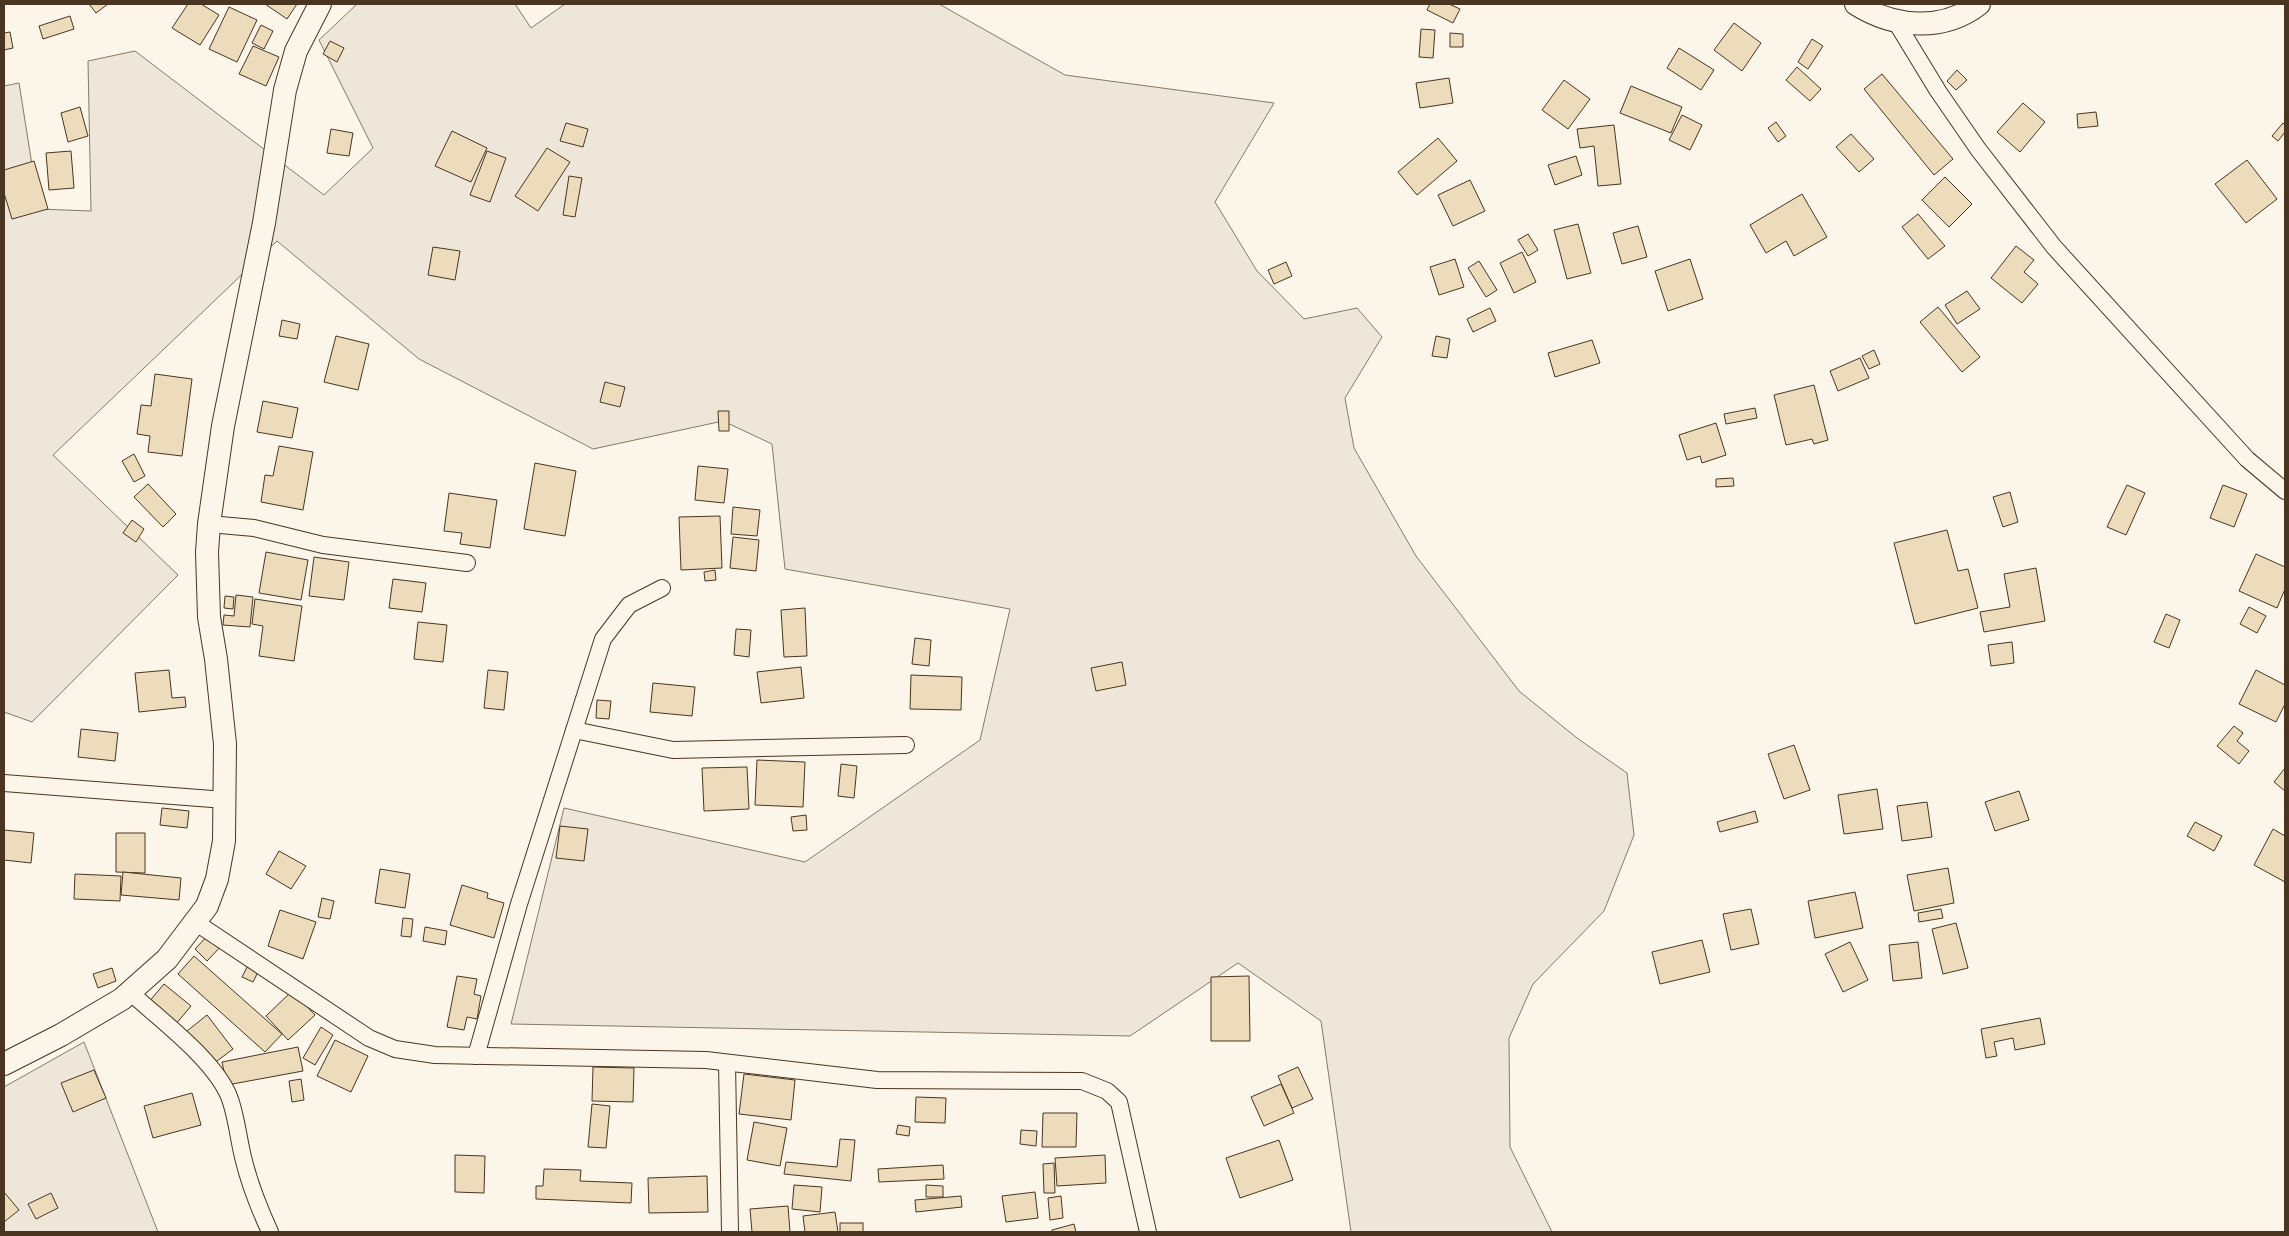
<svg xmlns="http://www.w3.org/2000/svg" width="2289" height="1236" viewBox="0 0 2289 1236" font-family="Georgia,serif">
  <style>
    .green { fill: #ede6d9; stroke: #887966 }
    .building { fill: #ecdcbc; stroke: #4a3520 }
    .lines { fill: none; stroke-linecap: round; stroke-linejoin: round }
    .street-casing { stroke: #4a3520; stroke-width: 18 }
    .secondary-casing { stroke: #4a3520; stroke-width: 24 }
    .street { stroke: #fbf6e9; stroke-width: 16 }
    .secondary { stroke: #fbf6e9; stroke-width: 22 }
  </style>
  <rect width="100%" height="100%" fill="#fbf6e9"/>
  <g class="green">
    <polygon points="357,4 515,4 531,28 565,4 939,4 1065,75 1274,103 1215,202 1257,271 1304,319 1357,308 1382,337 1345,398 1354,448 1416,556 1519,691 1577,738 1627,773 1634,835 1604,911 1533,984 1509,1038 1510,1147 1552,1232 1351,1232 1321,1021 1238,963 1130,1036 511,1024 564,808 805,862 980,740 1010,609 785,569 772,444 723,421 593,449 419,359 277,241 53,455 178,575 32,722 4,712 4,86 19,83 39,209 91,211 88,61 135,51 324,195 373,148 319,40"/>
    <polygon points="84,1042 158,1232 4,1232 4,1087"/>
  </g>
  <g class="building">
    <polygon points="89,4 108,4 96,13"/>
    <polygon points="188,4 201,4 219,15 200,45 172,28"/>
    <polygon points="265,4 297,4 287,19"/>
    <polygon points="1430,4 1449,4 1460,9 1453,23 1427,10"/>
    <polygon points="229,7 257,20 237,62 209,49"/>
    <polygon points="70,16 74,29 43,39 39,26"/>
    <polygon points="1734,23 1761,43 1742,71 1714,50"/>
    <polygon points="261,25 273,31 264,49 252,43"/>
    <polygon points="1421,29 1435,30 1433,58 1419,57"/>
    <polygon points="10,32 13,48 4,50 4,33"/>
    <polygon points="1450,33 1463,34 1463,47 1450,47"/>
    <polygon points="1812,39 1823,46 1808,69 1798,62"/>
    <polygon points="330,41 344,48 337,62 323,54"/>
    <polygon points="253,46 279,57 266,86 239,74"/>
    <polygon points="1679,48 1714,70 1701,90 1667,68"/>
    <polygon points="1797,67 1821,89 1810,101 1786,80"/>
    <polygon points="1957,70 1967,80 1956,90 1947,81"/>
    <polygon points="1882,74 1953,159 1934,175 1864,89"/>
    <polygon points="1449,78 1453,103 1420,108 1416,83"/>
    <polygon points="1564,80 1590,99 1568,129 1542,110"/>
    <polygon points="1631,86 1682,107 1671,133 1620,113"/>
    <polygon points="2023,103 2045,122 2020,152 1997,132"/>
    <polygon points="80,107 88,136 68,142 61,113"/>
    <polygon points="2096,112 2098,126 2078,128 2077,114"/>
    <polygon points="1682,115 1702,125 1690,150 1669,140"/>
    <polygon points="1776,122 1786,136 1778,142 1768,128"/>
    <polygon points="566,123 588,129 583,147 560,141"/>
    <polygon points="2283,123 2285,125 2285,132 2278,141 2272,136"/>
    <polygon points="1614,125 1621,184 1598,186 1594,146 1580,148 1577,129"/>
    <polygon points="331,129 353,133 349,156 327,153"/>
    <polygon points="452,131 487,148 471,182 435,166"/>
    <polygon points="1851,134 1874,159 1859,172 1836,147"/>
    <polygon points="1438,138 1457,161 1417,195 1398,172"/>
    <polygon points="547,148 570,162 538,211 515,196"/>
    <polygon points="71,151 74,188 49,190 46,153"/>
    <polygon points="487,151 506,158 490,202 470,195"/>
    <polygon points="1576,156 1582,175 1555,185 1548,165"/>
    <polygon points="2247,160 2277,199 2246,223 2215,184"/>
    <polygon points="34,161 48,209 12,219 4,193 4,170"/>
    <polygon points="569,176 582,178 575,217 563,215"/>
    <polygon points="1945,177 1972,204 1949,227 1922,200"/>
    <polygon points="1470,180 1485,211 1453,226 1438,195"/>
    <polygon points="1802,194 1827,237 1794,256 1786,241 1766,253 1750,225"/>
    <polygon points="1918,214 1945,246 1928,259 1902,227"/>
    <polygon points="1578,224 1591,273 1567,279 1554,230"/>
    <polygon points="1638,226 1647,257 1622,264 1613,233"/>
    <polygon points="1528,234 1538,250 1528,256 1518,240"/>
    <polygon points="2016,246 2034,260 2024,272 2038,284 2022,303 1991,278"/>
    <polygon points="433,247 460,251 455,280 428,275"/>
    <polygon points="1522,252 1536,282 1514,293 1500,263"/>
    <polygon points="1455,259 1464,287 1439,295 1430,267"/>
    <polygon points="1690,259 1703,299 1668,311 1655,271"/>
    <polygon points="1479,261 1497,290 1486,297 1468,268"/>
    <polygon points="1286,262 1292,276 1274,284 1268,270"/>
    <polygon points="1967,291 1980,309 1957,324 1945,305"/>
    <polygon points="1938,307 1980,357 1962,372 1920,322"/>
    <polygon points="1490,308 1496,321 1473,332 1467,319"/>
    <polygon points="282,320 300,324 297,339 279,336"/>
    <polygon points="336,336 369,344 358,390 324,382"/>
    <polygon points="1436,336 1450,339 1447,358 1432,356"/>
    <polygon points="1592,340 1600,363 1555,377 1548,353"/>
    <polygon points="1874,350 1880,364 1869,369 1862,356"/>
    <polygon points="1860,358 1869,378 1838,391 1830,371"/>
    <polygon points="155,374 192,379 182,456 148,452 150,436 137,434 141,405 151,406"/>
    <polygon points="605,382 625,387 620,407 600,402"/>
    <polygon points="1814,385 1828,440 1814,444 1812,439 1786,445 1774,395"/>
    <polygon points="263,401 298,408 292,438 257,432"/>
    <polygon points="1755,408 1757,418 1726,424 1724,414"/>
    <polygon points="718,411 729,411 729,431 719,431"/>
    <polygon points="1716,423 1726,455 1702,463 1700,456 1687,460 1679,435"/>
    <polygon points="279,446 313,452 303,510 261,502 265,475 273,476"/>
    <polygon points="134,454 145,476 134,482 122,461"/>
    <polygon points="535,463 576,471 565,536 524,529"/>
    <polygon points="698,466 728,469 724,503 695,500"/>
    <polygon points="1733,478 1734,486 1716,487 1716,479"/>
    <polygon points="148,484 176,514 163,527 134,497"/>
    <polygon points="2127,485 2145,493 2126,535 2107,527"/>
    <polygon points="2223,485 2247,494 2234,527 2210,518"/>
    <polygon points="2010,492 2018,522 2003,527 1993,497"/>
    <polygon points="449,493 497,500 490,548 460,544 462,533 444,531"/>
    <polygon points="733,507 760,510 757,536 731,534"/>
    <polygon points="720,516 722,568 681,570 679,517"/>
    <polygon points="132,520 144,529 136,542 123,533"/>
    <polygon points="1947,530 1958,571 1968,569 1978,608 1915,624 1894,543"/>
    <polygon points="733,537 759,540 756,571 730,568"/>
    <polygon points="266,552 308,560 301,600 259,593"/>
    <polygon points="2256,554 2285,567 2285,589 2277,608 2239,591"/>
    <polygon points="314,557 349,562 344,600 309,596"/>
    <polygon points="2036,568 2045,621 1984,632 1980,612 2010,607 2004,574"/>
    <polygon points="715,570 716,580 705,581 704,572"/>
    <polygon points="393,579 426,583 422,612 389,608"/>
    <polygon points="236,595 253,597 250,627 223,625 224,615 234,616"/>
    <polygon points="225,596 234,597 233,609 224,608"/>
    <polygon points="255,599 302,606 294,661 259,656 263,626 252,624"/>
    <polygon points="2249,607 2266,616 2257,633 2240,624"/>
    <polygon points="805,608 807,656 784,657 781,610"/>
    <polygon points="2166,614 2180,620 2169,648 2154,642"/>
    <polygon points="418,622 447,625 443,662 414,659"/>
    <polygon points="736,629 751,630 749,657 734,655"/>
    <polygon points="915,638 931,640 929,666 912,664"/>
    <polygon points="2012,642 2014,663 1991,666 1988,645"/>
    <polygon points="1122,662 1126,685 1096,691 1091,668"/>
    <polygon points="801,667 804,698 761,703 757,672"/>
    <polygon points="169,670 172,698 185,697 186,707 139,712 135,673"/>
    <polygon points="488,670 508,672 504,710 484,708"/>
    <polygon points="2256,670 2285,685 2285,704 2276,722 2239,704"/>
    <polygon points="911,675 962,677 961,710 910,709"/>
    <polygon points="653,683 695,687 692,716 650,712"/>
    <polygon points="597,700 611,701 609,719 596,718"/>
    <polygon points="2234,726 2243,733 2237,741 2249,751 2239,764 2217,746"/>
    <polygon points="81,729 118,733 115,761 78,757"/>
    <polygon points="1794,745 1810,790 1784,799 1768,754"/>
    <polygon points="757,760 805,762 803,807 755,805"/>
    <polygon points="841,764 857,766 854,798 838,796"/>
    <polygon points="747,767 749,809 704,811 702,768"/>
    <polygon points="2285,768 2285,791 2274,782"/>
    <polygon points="1877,789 1883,829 1844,834 1838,795"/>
    <polygon points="2019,791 2029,820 1995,831 1985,802"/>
    <polygon points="1927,802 1932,837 1902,841 1897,806"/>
    <polygon points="162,808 189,811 187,828 160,825"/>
    <polygon points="1755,811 1758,822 1720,832 1717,822"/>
    <polygon points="806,815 807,830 793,831 791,817"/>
    <polygon points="2195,822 2222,836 2214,851 2187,836"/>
    <polygon points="560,826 588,829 584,861 556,858"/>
    <polygon points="2273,829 2285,836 2285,882 2254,865"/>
    <polygon points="4,830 34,833 31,863 4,860"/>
    <polygon points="116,833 145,833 145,873 116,872"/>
    <polygon points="279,851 306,866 291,889 266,874"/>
    <polygon points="1948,868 1954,903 1914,911 1907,875"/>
    <polygon points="380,869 410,874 405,908 375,903"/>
    <polygon points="123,872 181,878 179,900 121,895"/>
    <polygon points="75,874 121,876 120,901 74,899"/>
    <polygon points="462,885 488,893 487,898 504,903 494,938 450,925"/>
    <polygon points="1855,892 1863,928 1815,938 1808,901"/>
    <polygon points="322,898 334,901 330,919 318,917"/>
    <polygon points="1751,909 1759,944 1731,950 1723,914"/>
    <polygon points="1941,909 1943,918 1919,922 1918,913"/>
    <polygon points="280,910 316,922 303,959 268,946"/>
    <polygon points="403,918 413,919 411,937 401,936"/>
    <polygon points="1956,923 1968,968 1943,974 1932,929"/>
    <polygon points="425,927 447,931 445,945 423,941"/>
    <polygon points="211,932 223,944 207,961 195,949"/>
    <polygon points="1702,940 1710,972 1660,984 1652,952"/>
    <polygon points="1850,942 1868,980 1843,992 1825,954"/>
    <polygon points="1918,942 1922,978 1893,981 1889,945"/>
    <polygon points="194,956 282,1034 265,1052 178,974"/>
    <polygon points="250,961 261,966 253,982 242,977"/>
    <polygon points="112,968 116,981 98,988 93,974"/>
    <polygon points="457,976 477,979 474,994 481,996 477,1019 467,1017 464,1030 447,1027"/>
    <polygon points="1249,976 1250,1041 1211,1041 1211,977"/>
    <polygon points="164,984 191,1006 175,1025 148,1003"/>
    <polygon points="292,991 315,1015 288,1040 266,1016"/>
    <polygon points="207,1015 233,1049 213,1064 187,1031"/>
    <polygon points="2040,1018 2045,1044 2015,1050 2013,1038 1994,1042 1997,1056 1986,1058 1981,1029"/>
    <polygon points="321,1027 333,1035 315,1065 303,1058"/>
    <polygon points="335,1040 368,1056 351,1092 317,1076"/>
    <polygon points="298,1047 303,1071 227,1085 222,1062"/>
    <polygon points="593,1067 634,1068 633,1102 592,1101"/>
    <polygon points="1298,1067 1313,1099 1292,1108 1278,1076"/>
    <polygon points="94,1070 106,1098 73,1112 61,1083"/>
    <polygon points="744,1074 795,1080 791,1120 739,1114"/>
    <polygon points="301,1079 304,1100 292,1102 289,1081"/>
    <polygon points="1281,1084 1294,1113 1264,1126 1251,1097"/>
    <polygon points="192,1093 201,1125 153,1138 144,1106"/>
    <polygon points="916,1097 946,1098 945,1123 915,1122"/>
    <polygon points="592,1104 610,1106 606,1148 588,1147"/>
    <polygon points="1043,1113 1077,1113 1076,1147 1042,1147"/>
    <polygon points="754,1122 787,1128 780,1166 747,1160"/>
    <polygon points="898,1125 910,1127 909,1136 896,1134"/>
    <polygon points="1021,1130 1037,1131 1036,1146 1020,1144"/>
    <polygon points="840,1139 855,1140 851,1181 784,1174 786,1162 837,1167"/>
    <polygon points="1279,1140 1293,1180 1240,1198 1226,1158"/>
    <polygon points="455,1155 485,1156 484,1193 455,1192"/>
    <polygon points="1105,1155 1106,1183 1057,1186 1055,1158"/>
    <polygon points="1054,1163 1055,1193 1044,1193 1043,1164"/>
    <polygon points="943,1165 944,1179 879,1182 878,1169"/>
    <polygon points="544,1169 581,1170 580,1181 632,1183 631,1203 536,1199 536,1186 543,1186"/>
    <polygon points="707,1176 708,1212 649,1213 648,1178"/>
    <polygon points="794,1185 822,1187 820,1212 792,1209"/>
    <polygon points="926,1185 943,1186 943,1197 926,1197"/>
    <polygon points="4,1192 19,1210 4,1222"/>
    <polygon points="1035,1192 1038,1218 1006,1222 1002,1196"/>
    <polygon points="51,1193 58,1208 36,1219 28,1204"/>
    <polygon points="961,1196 962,1207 916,1212 915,1200"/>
    <polygon points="1061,1196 1063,1218 1050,1220 1048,1198"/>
    <polygon points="788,1206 790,1232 752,1232 750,1209"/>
    <polygon points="835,1212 838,1232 805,1232 803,1216"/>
    <rect x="840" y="1223" width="23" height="9"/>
    <polygon points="1074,1224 1076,1232 1052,1232 1052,1230"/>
  </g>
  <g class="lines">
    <g class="street-casing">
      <g id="street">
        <polyline points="1896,22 1938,91 1978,149 2054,247 2247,459 2285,491"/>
        <polyline points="209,524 254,528 323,545 467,563"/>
        <polyline points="574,730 673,750 906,745"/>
        <polyline points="4,783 225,800"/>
        <polyline points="195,922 369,1038 395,1049 435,1055 706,1060 877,1080 1082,1081 1107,1091 1119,1102 1148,1232"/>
        <path d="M130,992C160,1020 211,1057 228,1094C236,1112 238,1137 243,1157C249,1183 259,1208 270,1232"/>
        <polyline points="476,1056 519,904 603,639 629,605 662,588"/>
        <polyline points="727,1063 730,1232"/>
      </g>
    </g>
    <g class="secondary-casing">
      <g id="secondary">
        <path d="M1856,4C1894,28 1943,32 1979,4"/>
        <polyline points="4,1064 61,1035 122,999 167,959 207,906 217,879 224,841 225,744 216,659 209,617 207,552 209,524 223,426 264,223 285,90 296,51 320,4"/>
      </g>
    </g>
    <use href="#street" class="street"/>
    <use href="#secondary" class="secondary"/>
  </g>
  <rect width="2289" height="1236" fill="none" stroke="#4a3520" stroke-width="10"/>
</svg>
